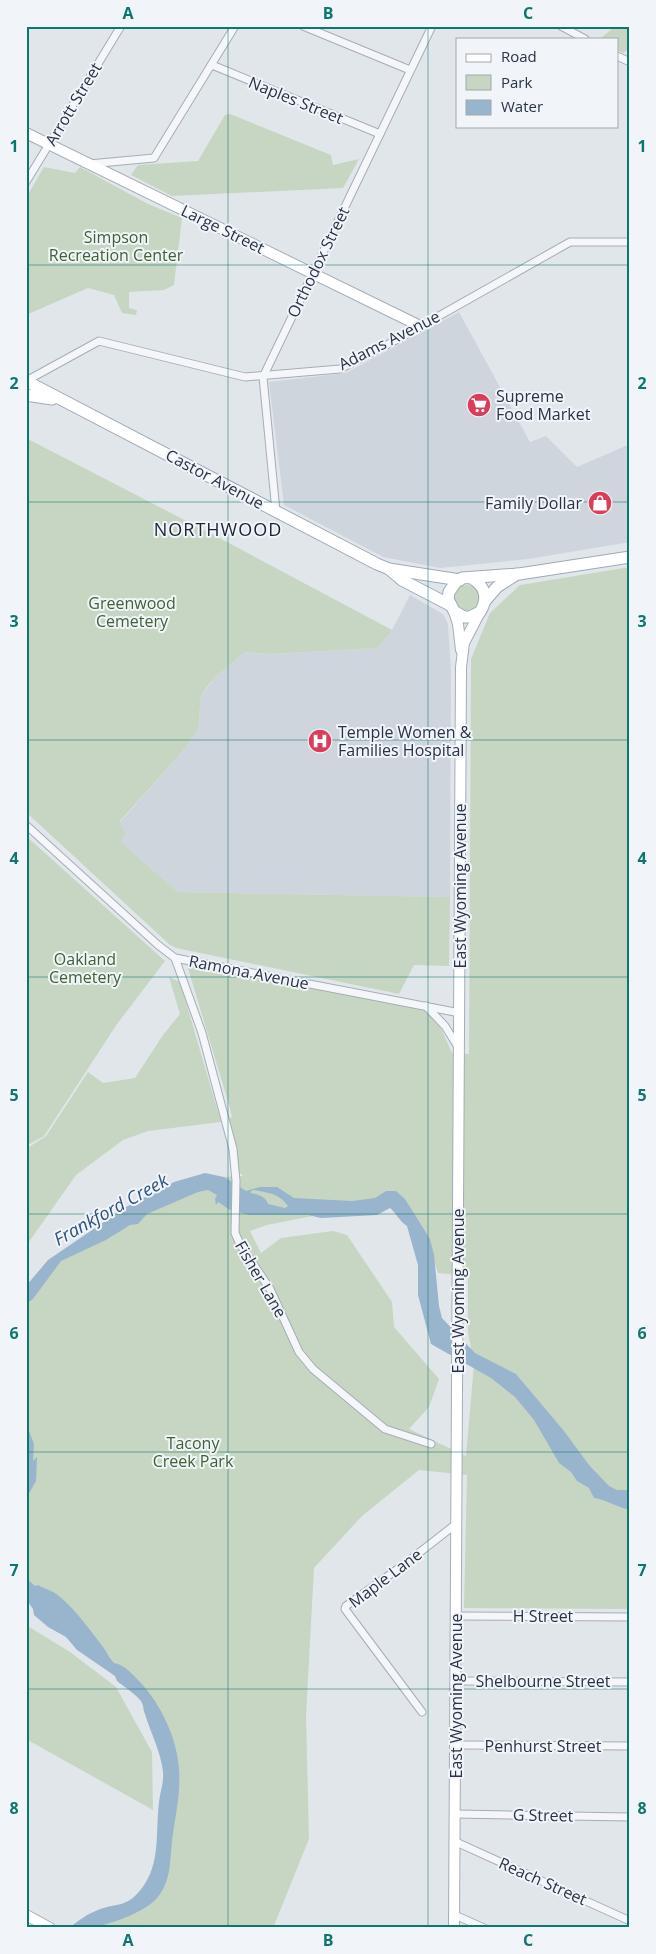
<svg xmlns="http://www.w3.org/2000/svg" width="656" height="1954" viewBox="0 0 656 1954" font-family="'Open Sans',sans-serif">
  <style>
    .built { fill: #cfd5dd }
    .green { fill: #c7d6c2; fill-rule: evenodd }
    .water { fill: #99b5ce; fill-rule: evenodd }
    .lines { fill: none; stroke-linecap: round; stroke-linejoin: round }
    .street-casing { stroke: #a6adb6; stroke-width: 9 }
    .secondary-casing { stroke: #a6adb6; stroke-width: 12 }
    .primary-casing { stroke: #9faab8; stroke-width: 13 }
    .street { stroke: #f5f6f9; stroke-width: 7 }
    .secondary { stroke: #fff; stroke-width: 10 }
    .primary { stroke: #fff; stroke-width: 11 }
    .grid { fill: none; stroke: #0f766e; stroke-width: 1; stroke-opacity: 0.55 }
    .labels { text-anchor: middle; stroke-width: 4; stroke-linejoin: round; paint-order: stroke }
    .street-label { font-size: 16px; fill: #283345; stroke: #f1f4f8 }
    .park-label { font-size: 16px; fill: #3e6234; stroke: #f1f4f8 }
    .poi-label { font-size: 16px; fill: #283345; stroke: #f1f4f8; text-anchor: start }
    .neighbourhood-label { font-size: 18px; letter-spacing: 1px; fill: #1a2435; stroke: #f1f4f8 }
    .water-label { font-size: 18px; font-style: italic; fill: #2e547d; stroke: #f1f4f8 }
    .neatline { fill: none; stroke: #0f766e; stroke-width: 2 }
    .grid-label { font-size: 16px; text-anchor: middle; font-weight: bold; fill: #0f766e }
  </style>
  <rect width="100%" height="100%" fill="#e1e6eb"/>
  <g class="built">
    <polygon points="459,312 530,442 546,436 577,467 630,444 630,542 529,559 440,568 383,557 284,505 269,382 346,373"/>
    <polygon points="410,595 443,614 448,624 451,672 450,897 178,892 121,842 120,822 182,752 198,730 201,696 216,676 245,652 271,654 378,648 392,630"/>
  </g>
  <g class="green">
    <polygon points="615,26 630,26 630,48 623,53 617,50 617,39 600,39"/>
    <polygon points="230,114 331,155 333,165 359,159 343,188 172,196 131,175 138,165 198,161 225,115"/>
    <polygon points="44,167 75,173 80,167 148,204 182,218 174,285 164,290 129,292 129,308 137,310 136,315 122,313 114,295 88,288 26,315 26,198"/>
    <polygon points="26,438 227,542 392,630 378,648 271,654 245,652 216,676 206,688 201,696 198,730 182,752 120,821 125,834 121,842 178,892 450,897 449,966 414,965 399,994 176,948 170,945 26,812"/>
    <path d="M630,567V1609L464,1608L467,1475L419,1470L362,1516L314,1568L306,1715L309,1839L273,1928H79L145,1894L163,1868L174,1782L152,1708L66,1633L47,1622L26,1595V1288L49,1262L207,1178L243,1176L239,1172L229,1117L232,1118L230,1108L187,965L316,987L427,1011L438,1022L452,1053L469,1054L471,659L490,613L520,585ZM389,1201L429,1246L438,1273L468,1276V1332L474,1364L466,1456L409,1429L429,1407L439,1379L394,1327L392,1302L347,1235L333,1231L281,1238L261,1253L250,1231L267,1225Z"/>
    <circle cx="467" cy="598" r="13"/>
    <polygon points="26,836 165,961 117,1024 44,1136 26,1146"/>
    <polygon points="169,977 180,982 221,1122 148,1131 123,1140 76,1175 26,1246 26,1149 46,1136 88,1072 103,1083 135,1078 163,1035 180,1014"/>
    <polygon points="26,1625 70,1652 116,1687 152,1752 153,1810 26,1739"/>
  </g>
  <g class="water">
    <path d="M205,1173L224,1177L246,1191L260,1187H277L294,1198L352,1201L375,1198L386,1191H396L405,1199L430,1239L434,1255L439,1306L442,1318L475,1353L516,1374L564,1431L589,1465L609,1486L617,1490H630V1510C617,1507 607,1500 594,1498L589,1488L577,1481L571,1472L559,1463L534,1420L515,1397L491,1378L431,1344L418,1295V1265L407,1226C400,1222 396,1213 390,1208L377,1215L321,1218L308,1215H249L230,1210L218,1202L216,1205L215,1199L217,1195L208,1190L198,1192L147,1214L138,1224L130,1225L106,1240L61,1261L33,1299L26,1304V1286L48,1260L126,1207L174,1182ZM254,1190C268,1193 279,1193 288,1206L285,1208L268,1204C267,1198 258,1194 251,1193V1191Z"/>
    <polygon points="26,1423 34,1444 33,1461 37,1457 36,1481 26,1499"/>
    <path d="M26,1578L35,1586L38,1585C45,1589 54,1591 59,1596C77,1611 89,1629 103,1647C107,1652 109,1658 114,1663C125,1665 133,1675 141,1683C161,1705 177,1738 179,1769C181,1793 175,1817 172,1841C170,1861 171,1882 157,1898C144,1913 110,1924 92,1928C85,1929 76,1928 69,1928C78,1921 87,1914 98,1910C111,1904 125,1907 136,1895C162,1869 155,1835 159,1802C160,1792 164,1783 163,1772C161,1752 151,1734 145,1714C143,1711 144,1707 142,1703C140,1697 123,1686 117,1681L115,1676L77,1650L66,1637L48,1627L34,1615L33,1609L26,1599Z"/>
  </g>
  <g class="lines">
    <g class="street-casing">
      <g id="street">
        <polyline points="303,26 410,70"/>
        <polyline points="561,26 585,39"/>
        <polyline points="617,56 630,62"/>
        <polyline points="212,65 380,134"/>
        <polyline points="89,164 154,158 235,26"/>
        <polyline points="26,182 121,26"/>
        <polyline points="26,381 99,341 245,377 340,369 400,338 570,242 630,242"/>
        <polyline points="276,511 263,377 432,26"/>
        <polyline points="26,825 158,945 175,958 460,1013"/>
        <polyline points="175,958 202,1033 233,1149 236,1181 235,1233 240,1244 270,1289 299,1352 313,1369 385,1429 431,1444"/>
        <polyline points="426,1006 445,1026 458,1047"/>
        <polyline points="456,1616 630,1617"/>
        <polyline points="456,1681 630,1682"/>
        <polyline points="422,1712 345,1609 346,1606 406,1563 456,1524"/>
        <polyline points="456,1745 630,1746"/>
        <polyline points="456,1814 630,1817"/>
        <polyline points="456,1842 630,1921"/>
        <polyline points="455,1915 484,1928"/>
      </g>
    </g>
    <g class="secondary-casing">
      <g id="secondary">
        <polyline points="26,133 420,326"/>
        <polyline points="454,611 458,624 461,650"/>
        <polyline points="26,1915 50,1928"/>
        <polyline points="454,1928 461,667 464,643 480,612"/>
      </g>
    </g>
    <g class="primary-casing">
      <g id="primary">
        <polyline points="26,381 377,564 389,569 460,580"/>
        <polyline points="26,395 52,399"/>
        <polyline points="389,569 402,580 450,605"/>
        <path d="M473,579C486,587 488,599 480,612L470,617H464L454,611L448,599L449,592L456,582L462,578L519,574L630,557"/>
        <polyline points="485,601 497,587 517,574"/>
      </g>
    </g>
    <use href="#street" class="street"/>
    <use href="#secondary" class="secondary"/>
    <use href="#primary" class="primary"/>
  </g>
  <path class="grid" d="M228,26V1928M428,26V1928M26,265H630M26,502H630M26,740H630M26,977H630M26,1214H630M26,1452H630M26,1689H630"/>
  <defs>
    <g id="supermarket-disc" transform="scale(1.25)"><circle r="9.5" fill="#db3c5a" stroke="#f1f4f8"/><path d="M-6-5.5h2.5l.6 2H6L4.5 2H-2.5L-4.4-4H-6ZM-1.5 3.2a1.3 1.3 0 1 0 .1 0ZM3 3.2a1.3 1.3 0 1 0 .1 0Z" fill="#fff"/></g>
    <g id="shop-disc" transform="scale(1.25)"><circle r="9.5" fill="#db3c5a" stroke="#f1f4f8"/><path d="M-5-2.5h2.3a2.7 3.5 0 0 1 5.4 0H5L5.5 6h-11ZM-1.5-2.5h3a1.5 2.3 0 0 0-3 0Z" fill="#fff"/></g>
    <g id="hospital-disc" transform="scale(1.25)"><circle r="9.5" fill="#db3c5a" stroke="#f1f4f8"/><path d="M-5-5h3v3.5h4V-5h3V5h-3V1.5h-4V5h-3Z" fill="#fff"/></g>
  </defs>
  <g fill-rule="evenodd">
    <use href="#supermarket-disc" x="479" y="405"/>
    <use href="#shop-disc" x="600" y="503"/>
    <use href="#hospital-disc" x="320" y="741"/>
  </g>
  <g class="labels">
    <g class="street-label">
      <text transform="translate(296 100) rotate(22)" y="6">Naples Street</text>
      <text transform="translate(73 104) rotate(-59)" y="6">Arrott Street</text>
      <text transform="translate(223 229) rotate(26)" y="6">Large Street</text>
      <text transform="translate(318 262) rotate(-64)" y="6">Orthodox Street</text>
      <text transform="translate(389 340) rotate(-27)" y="6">Adams Avenue</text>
      <text transform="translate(215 479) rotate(28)" y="6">Castor Avenue</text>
      <text transform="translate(460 886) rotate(-90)" y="6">East Wyoming Avenue</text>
      <text transform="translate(249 972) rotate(11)" y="6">Ramona Avenue</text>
      <text transform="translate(261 1279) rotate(60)" y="6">Fisher Lane</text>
      <text transform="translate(458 1291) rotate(-90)" y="6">East Wyoming Avenue</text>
      <text transform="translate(385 1578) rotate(-37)" y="6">Maple Lane</text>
      <text x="543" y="1622">H Street</text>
      <text x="543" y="1687">Shelbourne Street</text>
      <text transform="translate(456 1696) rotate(-90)" y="6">East Wyoming Avenue</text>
      <text x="543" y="1752">Penhurst Street</text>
      <text transform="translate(543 1815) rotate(1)" y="6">G Street</text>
      <text transform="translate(543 1881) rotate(24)" y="6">Reach Street</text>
    </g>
    <g class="park-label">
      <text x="116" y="243">Simpson<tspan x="116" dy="18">Recreation Center</tspan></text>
      <text x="132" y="609">Greenwood<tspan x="132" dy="18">Cemetery</tspan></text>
      <text x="85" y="965">Oakland<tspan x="85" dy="18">Cemetery</tspan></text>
      <text x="193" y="1449">Tacony<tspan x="193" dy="18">Creek Park</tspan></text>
    </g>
    <g class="poi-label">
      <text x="496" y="402">Supreme<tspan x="496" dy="18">Food Market</tspan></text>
      <text x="582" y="509" text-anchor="end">Family Dollar</text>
      <text x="338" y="738">Temple Women &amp;<tspan x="338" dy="18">Families Hospital</tspan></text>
    </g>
    <g class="neighbourhood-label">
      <text x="218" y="536">NORTHWOOD</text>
    </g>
    <g class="water-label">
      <text transform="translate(111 1210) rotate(-29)" y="6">Frankford Creek</text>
    </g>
  </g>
  <rect width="656" height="1954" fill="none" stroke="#f1f4f8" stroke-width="55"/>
  <rect x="456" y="38" width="162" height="90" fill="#f1f4f8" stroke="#a1a7b0"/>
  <rect x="466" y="54" width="25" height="8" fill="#ffffff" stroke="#a1a7b0"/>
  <text x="501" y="62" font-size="15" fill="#283345">Road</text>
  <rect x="466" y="75" width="25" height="15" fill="#c7d6c2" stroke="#a1a7b0"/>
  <text x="501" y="88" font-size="15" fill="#283345">Park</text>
  <rect x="466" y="100" width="25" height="15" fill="#99b5ce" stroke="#a1a7b0"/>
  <text x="501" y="112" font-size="15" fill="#283345">Water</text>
  <rect x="28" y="28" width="600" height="1898" class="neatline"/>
  <g class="grid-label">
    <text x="128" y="19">A</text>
    <text x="328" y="19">B</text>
    <text x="528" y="19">C</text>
    <text x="14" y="152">1</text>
    <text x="642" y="152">1</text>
    <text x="14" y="389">2</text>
    <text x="642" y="389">2</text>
    <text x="14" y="627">3</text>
    <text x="642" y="627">3</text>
    <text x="14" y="864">4</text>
    <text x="642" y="864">4</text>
    <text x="14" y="1101">5</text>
    <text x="642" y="1101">5</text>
    <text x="14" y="1339">6</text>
    <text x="642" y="1339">6</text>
    <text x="14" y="1576">7</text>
    <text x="642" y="1576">7</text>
    <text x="14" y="1814">8</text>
    <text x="642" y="1814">8</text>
    <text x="128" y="1946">A</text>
    <text x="328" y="1946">B</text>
    <text x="528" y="1946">C</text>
  </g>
</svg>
